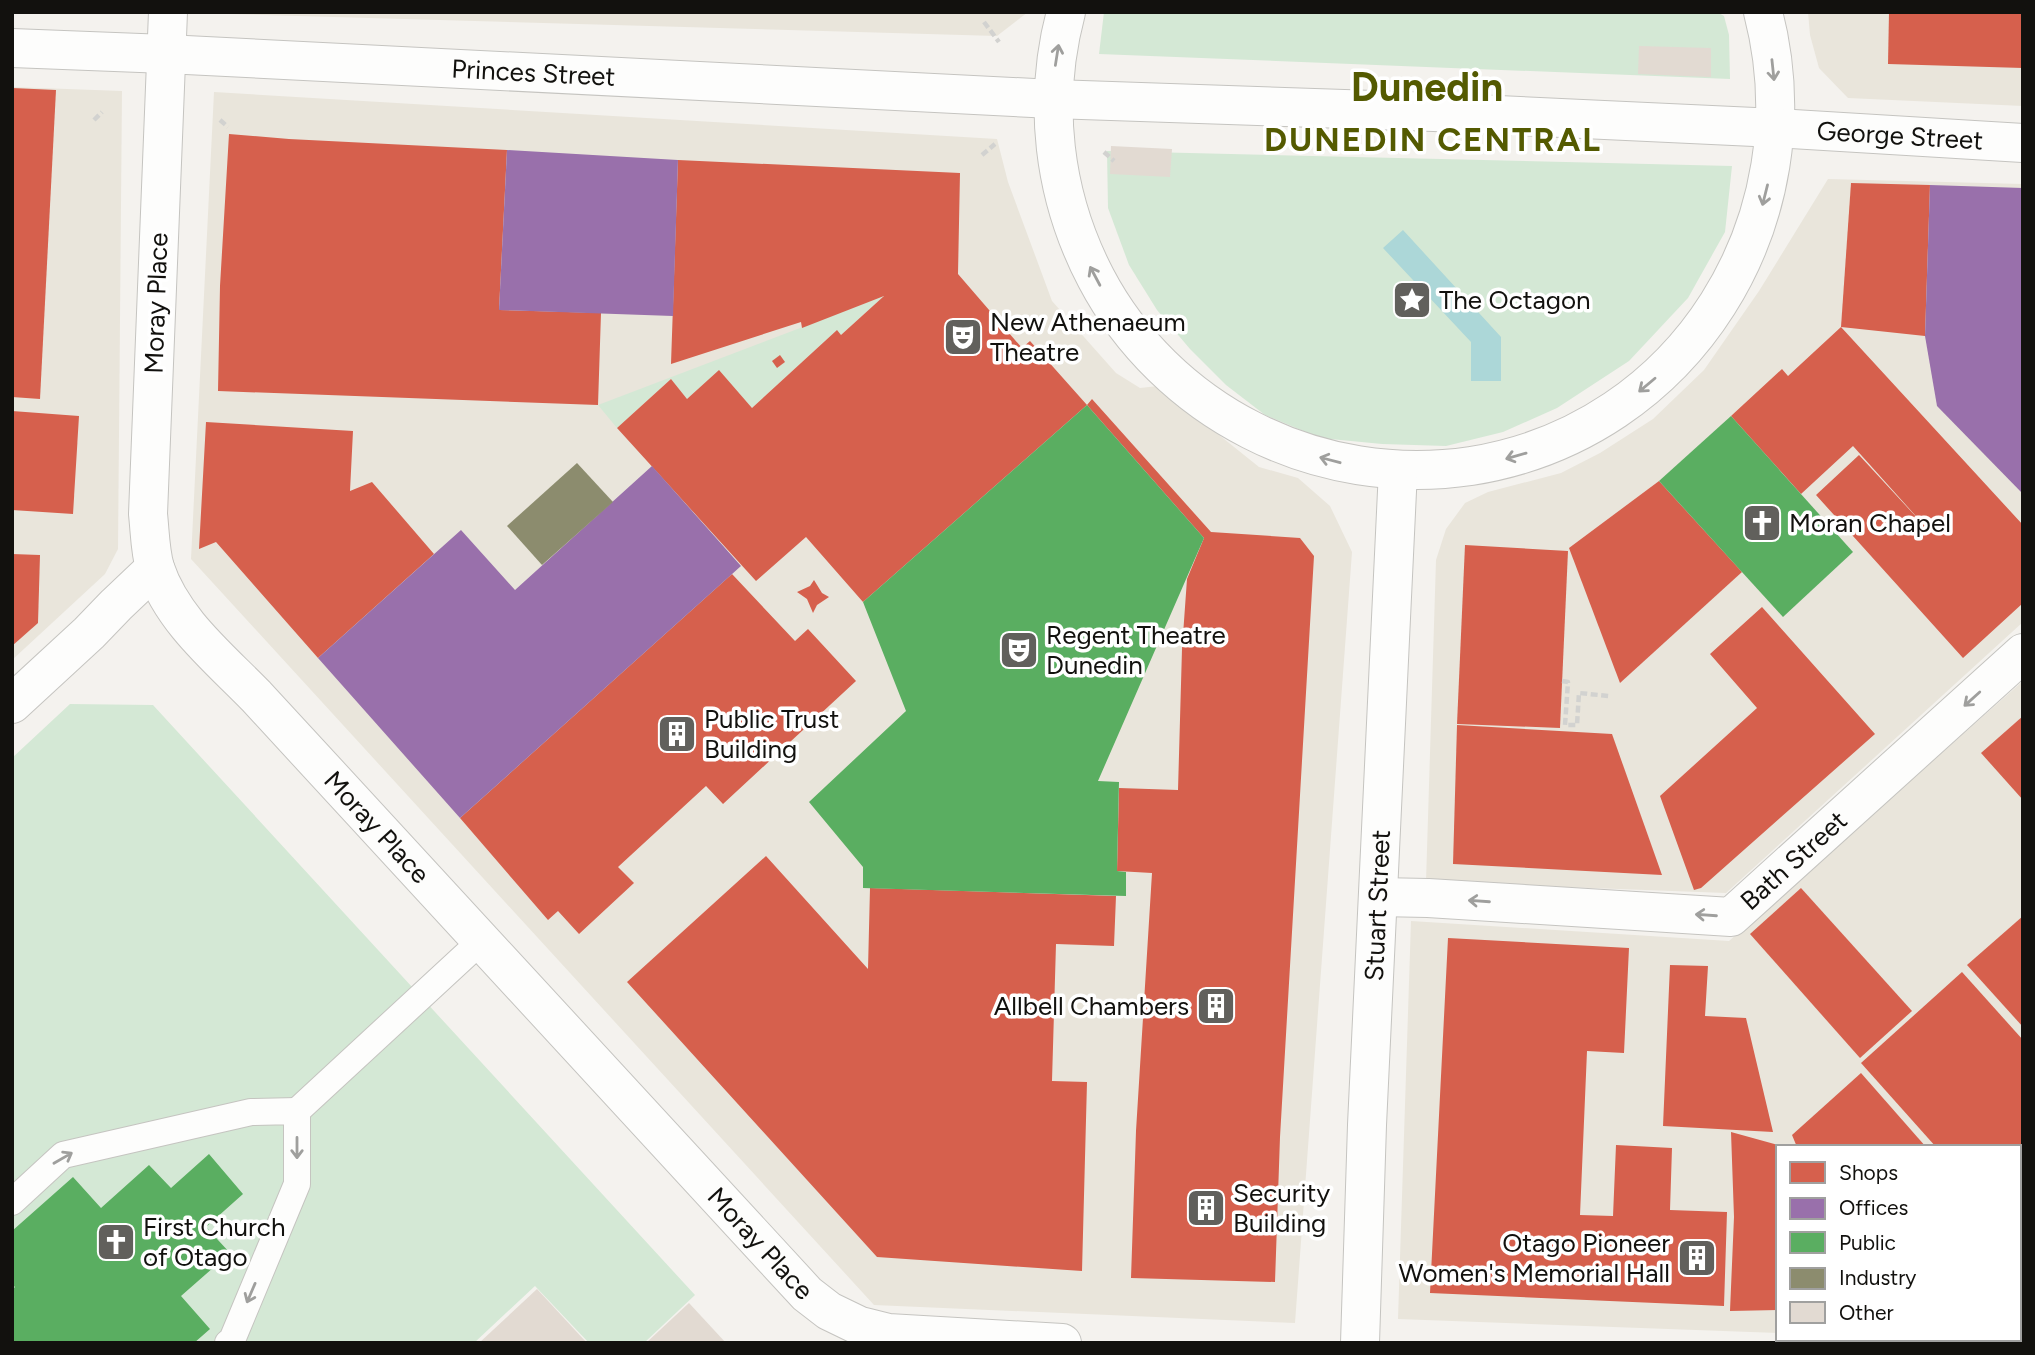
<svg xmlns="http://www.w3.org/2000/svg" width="2035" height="1355" viewBox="0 0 2035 1355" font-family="Figtree,sans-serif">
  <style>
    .built { fill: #e9e5db }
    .green { fill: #d4e8d5 }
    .water { fill: #acd7d8 }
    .shops { fill: #d6604d }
    .offices { fill: #9970ab }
    .public { fill: #5aae61 }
    .industry { fill: #8c8c6e }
    .building { fill: #e2dad2 }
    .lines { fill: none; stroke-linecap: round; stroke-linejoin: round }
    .lane-casing { stroke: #c5c4c0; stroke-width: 28 }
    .street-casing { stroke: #c5c4c0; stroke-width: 40 }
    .secondary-casing { stroke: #c5c4c0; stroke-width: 40 }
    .path { stroke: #d2d2d0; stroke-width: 4.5; stroke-dasharray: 7 3.5; stroke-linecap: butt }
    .lane { stroke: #fdfdfc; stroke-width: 26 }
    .street { stroke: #fdfdfc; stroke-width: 38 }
    .secondary { stroke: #fdfdfc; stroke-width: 38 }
    .oneway { stroke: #9f9f9d }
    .labels { text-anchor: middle; stroke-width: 7; stroke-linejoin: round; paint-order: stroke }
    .street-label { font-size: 26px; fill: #12110e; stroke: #fff }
    .poi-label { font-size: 26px; fill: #12110e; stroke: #fff; text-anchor: start }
    .district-label { font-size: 33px; font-weight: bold; letter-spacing: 2px; fill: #545a01; stroke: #fff }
    .town-label { font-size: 40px; font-weight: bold; fill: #545a01; stroke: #fff }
  </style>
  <rect width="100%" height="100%" fill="#f4f2ee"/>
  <g class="built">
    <polygon points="228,12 1028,12 997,36 228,14"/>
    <polygon points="1808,12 2023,12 2023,106 1848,98 1819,68 1810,35"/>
    <polygon points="12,87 122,91 118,549 105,574 12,660"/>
    <polygon points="214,92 997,139 1008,182 1052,301 1116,373 1140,388 1158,386 1259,467 1298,478 1330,506 1352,552 1295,1323 874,1305 191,559"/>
    <polygon points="1828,179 2023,184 2023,622 1726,893 1426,882 1436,560 1446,529 1465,503 1488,492 1561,473 1600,453 1653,419 1704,370 1759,291"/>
    <polygon points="2023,681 2023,1180 2019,1183 2019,1147 1778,1147 1778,1333 1398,1319 1411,921 1729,941"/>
  </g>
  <g class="green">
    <polygon points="1104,12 1717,12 1724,16 1729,35 1730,79 1099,54"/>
    <polygon points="1107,151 1732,166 1725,232 1688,298 1629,361 1557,408 1503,432 1446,446 1382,444 1320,438 1265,415 1226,385 1190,349 1157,310 1129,265 1108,208"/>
    <polygon points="884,296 841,335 836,331 752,408 719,371 687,399 671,379 617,428 598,405"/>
    <polygon points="70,704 153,705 695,1295 644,1343 589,1343 535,1286 474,1343 12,1343 12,758"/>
  </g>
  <polygon class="water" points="1403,230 1501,337 1501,381 1471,381 1471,342 1383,248"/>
  <g class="shops">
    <polygon points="1889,12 2023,12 2023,68 1888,64"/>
    <polygon points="12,88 56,90 40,399 12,397"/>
    <polygon points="229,134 289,139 507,150 499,310 601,313 598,405 218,391 220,286"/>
    <polygon points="678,160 960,173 958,274 1022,348 1030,341 1087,405 863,602 806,537 756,581 617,428 671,379 687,399 719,370 752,408 837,330 841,335 884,296 802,328 801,322 671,364"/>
    <polygon points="1851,183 1930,185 1925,336 1841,327"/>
    <polygon points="1841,327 2023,525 2023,603 1963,658 1816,495 1859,455 1932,534 1853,446 1801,494 1731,416 1782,369 1788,376"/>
    <polygon points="780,355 785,362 777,368 772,361"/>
    <polygon points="1092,399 1211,532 1300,538 1314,556 1280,1137 1275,1282 1131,1278 1136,1131 1152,873 1117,871 1119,788 1178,790 1182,649 1187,579 1204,538 1087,405"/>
    <polygon points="12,411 79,416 73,514 12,510"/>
    <polygon points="206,422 353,431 350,491 372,482 434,554 318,658 216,542 199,549"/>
    <polygon points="1659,481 1742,572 1620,683 1569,548"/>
    <polygon points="1465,545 1568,551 1560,728 1457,724"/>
    <polygon points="12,554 40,555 38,623 12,646"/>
    <polygon points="732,574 795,641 808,629 856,681 723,804 706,786 618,867 634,883 579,934 558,911 548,920 460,818"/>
    <polygon points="814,580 822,593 829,597 817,605 813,613 807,599 797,592 810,586"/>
    <polygon points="1762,607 1875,734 1701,888 1694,890 1660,796 1757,708 1710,654"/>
    <polygon points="2023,716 2023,800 1981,753"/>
    <polygon points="1457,725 1612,734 1662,875 1453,864"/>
    <polygon points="766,856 868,969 870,888 1116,896 1114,946 1056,944 1052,1081 1087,1082 1082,1271 877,1257 627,982"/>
    <polygon points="1801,888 1912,1011 1860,1058 1750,934"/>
    <polygon points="2023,916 2023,1027 1967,965"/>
    <polygon points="1448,938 1629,948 1624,1053 1587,1051 1580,1215 1613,1216 1616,1145 1672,1148 1670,1210 1727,1212 1724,1306 1430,1293"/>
    <polygon points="1670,965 1708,966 1705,1016 1746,1018 1773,1132 1663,1126"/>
    <polygon points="1962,972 2023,1040 2023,1143 2018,1147 1936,1147 1861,1063"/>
    <polygon points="1861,1073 1926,1147 1797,1147 1792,1135"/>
    <polygon points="1731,1132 1778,1145 1778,1310 1730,1311 1734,1217"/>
  </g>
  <g class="offices">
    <polygon points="507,150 678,160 673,316 499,310"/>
    <polygon points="1930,185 2023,188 2023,494 1937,406 1925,336"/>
    <polygon points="652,466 741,566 460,818 318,658 461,530 515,590"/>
  </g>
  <g class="public">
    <polygon points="1087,405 1204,538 1098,781 1119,782 1117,871 1126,872 1126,896 863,888 863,867 809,802 906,711 863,602"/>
    <polygon points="1731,416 1853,552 1783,617 1659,481"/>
    <polygon points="209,1154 243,1194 206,1227 230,1253 181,1296 210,1329 194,1343 12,1343 12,1290 15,1287 12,1284 12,1231 73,1177 101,1208 149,1165 171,1188"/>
  </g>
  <polygon class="industry" points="577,463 613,502 542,565 507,526"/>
  <g class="building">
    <polygon points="1639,46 1711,48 1711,77 1638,74"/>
    <polygon points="1111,146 1172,149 1170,177 1110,174"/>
    <polygon points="537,1289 587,1343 479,1343"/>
    <polygon points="689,1303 726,1343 646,1343"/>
  </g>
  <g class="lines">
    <g class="lane-casing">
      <g id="lane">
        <polyline points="297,1111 481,941"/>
        <polyline points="12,1202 63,1155 251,1112 297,1111 297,1184 232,1340 228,1343"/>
      </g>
    </g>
    <g class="street-casing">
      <g id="street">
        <polyline points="12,704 89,633 116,605 155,568"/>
        <path id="s1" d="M1378,897L1428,898L1731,917L2023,653"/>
      </g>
    </g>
    <g class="secondary-casing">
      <g id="secondary">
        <path id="s2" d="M168,12L148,514C150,532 150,551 155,568C172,620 219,658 256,696L807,1294L829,1311L860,1326L888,1333L1062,1343"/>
        <path d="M1066,12C1042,102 1053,196 1096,278C1130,343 1186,397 1251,430C1319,465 1396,477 1471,466C1686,432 1817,219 1763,12"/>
        <path id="s3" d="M12,48L166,54L1053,99L1434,112L1776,128L2023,143"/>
        <polyline points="2019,1247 2023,1244"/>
        <path id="s4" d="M1360,1343L1367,1125L1398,470"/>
        <polyline points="1908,1343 1913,1339"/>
      </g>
    </g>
    <g class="path">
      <polyline points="984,22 999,42"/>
      <polyline points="94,120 102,112"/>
      <polyline points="220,120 228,127"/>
      <polyline points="1104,152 1114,161"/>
      <polyline points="982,155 995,144"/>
      <polyline points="1562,681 1568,682 1565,725 1577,725 1579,693 1609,696"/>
    </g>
    <use href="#lane" class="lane"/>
    <use href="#street" class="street"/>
    <use href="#secondary" class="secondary"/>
  </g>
  <defs><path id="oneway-shaft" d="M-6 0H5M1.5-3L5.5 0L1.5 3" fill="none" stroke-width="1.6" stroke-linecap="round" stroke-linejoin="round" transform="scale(1.75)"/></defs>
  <g class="oneway">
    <use href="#oneway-shaft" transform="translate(1057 55) rotate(-81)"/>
    <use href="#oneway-shaft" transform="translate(1773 70) rotate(84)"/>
    <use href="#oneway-shaft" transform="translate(1765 195) rotate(104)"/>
    <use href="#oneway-shaft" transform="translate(1095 276) rotate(-118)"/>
    <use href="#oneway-shaft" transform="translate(1647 385) rotate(140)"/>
    <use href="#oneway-shaft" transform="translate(1516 456) rotate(164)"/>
    <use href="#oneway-shaft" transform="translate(1330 460) rotate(-165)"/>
    <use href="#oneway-shaft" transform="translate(1972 699) rotate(138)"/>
    <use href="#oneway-shaft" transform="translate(1479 901) rotate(-176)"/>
    <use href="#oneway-shaft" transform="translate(1706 915) rotate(-176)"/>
    <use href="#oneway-shaft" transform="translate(297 1148) rotate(90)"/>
    <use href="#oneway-shaft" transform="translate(63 1158) rotate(-30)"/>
    <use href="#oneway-shaft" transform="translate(251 1293) rotate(113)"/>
  </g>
  <defs>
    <g id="sight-square" transform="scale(2.0125)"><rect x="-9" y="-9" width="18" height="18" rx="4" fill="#61605c" stroke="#fff"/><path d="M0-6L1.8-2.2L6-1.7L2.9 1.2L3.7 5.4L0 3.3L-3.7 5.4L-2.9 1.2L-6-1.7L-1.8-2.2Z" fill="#fff"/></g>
    <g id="theatre-square" transform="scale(2.0125)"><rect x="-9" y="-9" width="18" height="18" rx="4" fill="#61605c" stroke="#fff"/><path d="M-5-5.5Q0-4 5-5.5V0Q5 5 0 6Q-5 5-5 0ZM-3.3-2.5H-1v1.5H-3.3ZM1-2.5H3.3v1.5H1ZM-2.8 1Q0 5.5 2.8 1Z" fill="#fff"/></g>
    <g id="church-square" transform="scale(2.0125)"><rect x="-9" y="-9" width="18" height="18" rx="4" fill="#61605c" stroke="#fff"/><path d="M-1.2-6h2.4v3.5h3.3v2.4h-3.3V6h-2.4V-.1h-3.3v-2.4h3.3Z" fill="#fff"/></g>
    <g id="building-square" transform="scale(2.0125)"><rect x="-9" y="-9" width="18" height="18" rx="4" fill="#61605c" stroke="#fff"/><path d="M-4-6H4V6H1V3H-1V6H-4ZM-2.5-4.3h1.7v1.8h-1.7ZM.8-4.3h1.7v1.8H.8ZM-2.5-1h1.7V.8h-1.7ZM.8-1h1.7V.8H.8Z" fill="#fff"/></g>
  </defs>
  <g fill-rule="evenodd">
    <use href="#sight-square" x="1412" y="300"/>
    <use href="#theatre-square" x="963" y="337"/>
    <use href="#church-square" x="1762" y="523"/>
    <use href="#theatre-square" x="1019" y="650"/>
    <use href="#building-square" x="677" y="734"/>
    <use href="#building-square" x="1216" y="1006"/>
    <use href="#building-square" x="1206" y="1208"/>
    <use href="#church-square" x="116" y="1242"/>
    <use href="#building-square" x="1697" y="1258"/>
  </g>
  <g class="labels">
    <g class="street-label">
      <text dy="9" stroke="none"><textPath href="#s3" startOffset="522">Princes Street</textPath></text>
      <text dy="9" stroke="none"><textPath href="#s3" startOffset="1890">George Street</textPath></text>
      <text transform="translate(156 303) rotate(-88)" y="9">Moray Place</text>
      <text dy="9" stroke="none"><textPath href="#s2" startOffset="900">Moray Place</textPath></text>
      <text dy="9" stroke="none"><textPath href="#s1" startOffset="438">Bath Street</textPath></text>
      <text dy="9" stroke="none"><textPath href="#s4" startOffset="438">Stuart Street</textPath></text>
      <text dy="9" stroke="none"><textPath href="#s2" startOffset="1466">Moray Place</textPath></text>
    </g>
    <g class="poi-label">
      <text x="1439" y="309">The Octagon</text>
      <text x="990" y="331">New Athenaeum<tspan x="990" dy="30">Theatre</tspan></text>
      <text x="1789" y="532">Moran Chapel</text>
      <text x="1046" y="644">Regent Theatre<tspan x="1046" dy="30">Dunedin</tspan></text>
      <text x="704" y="728">Public Trust<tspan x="704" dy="30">Building</tspan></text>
      <text x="1189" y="1015" text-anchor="end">Allbell Chambers</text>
      <text x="1233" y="1202">Security<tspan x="1233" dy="30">Building</tspan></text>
      <text x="143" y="1236">First Church<tspan x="143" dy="30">of Otago</tspan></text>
      <text x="1670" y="1252" text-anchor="end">Otago Pioneer<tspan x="1670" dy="30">Women's Memorial Hall</tspan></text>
    </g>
    <g class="district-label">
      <text x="1433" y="151">DUNEDIN CENTRAL</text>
    </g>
    <g class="town-label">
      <text x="1427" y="101">Dunedin</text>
    </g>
  </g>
  <rect width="2035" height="1355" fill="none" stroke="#12110e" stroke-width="28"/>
  <rect x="1776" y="1145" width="245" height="196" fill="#ffffff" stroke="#a0a09f" stroke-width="2"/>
  <rect x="1790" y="1162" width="35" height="21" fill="#d6604d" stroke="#a0a09f" stroke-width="2"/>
  <text x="1839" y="1180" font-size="21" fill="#12110e">Shops</text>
  <rect x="1790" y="1198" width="35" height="21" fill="#9970ab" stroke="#a0a09f" stroke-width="2"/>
  <text x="1839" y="1215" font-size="21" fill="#12110e">Offices</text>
  <rect x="1790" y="1232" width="35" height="21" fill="#5aae61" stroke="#a0a09f" stroke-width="2"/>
  <text x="1839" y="1250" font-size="21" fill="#12110e">Public</text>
  <rect x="1790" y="1268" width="35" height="21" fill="#8c8c6e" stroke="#a0a09f" stroke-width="2"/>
  <text x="1839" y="1285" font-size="21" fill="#12110e">Industry</text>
  <rect x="1790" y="1302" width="35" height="21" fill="#e2dad2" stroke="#a0a09f" stroke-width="2"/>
  <text x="1839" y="1320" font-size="21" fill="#12110e">Other</text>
</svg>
